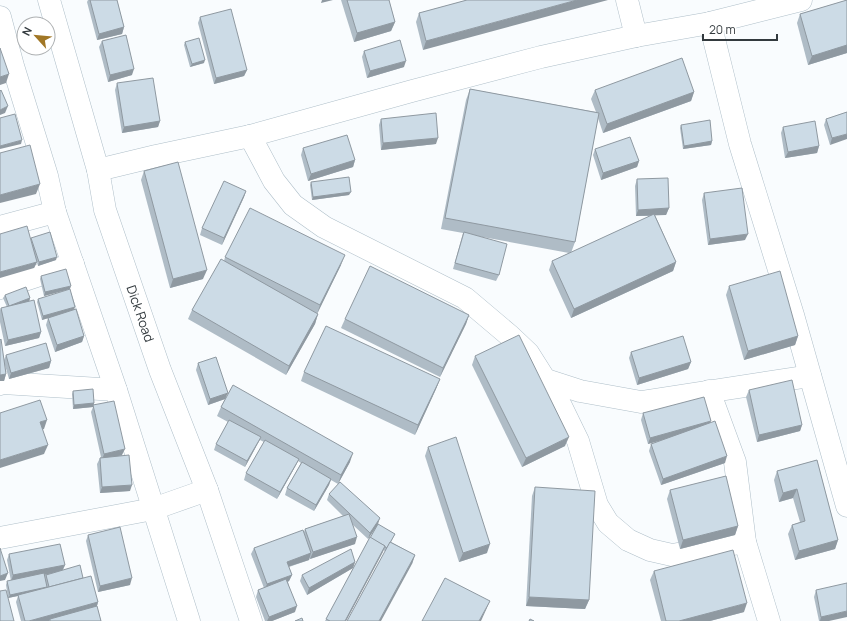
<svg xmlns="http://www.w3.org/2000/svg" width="847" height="621" viewBox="0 0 847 621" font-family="Manrope,sans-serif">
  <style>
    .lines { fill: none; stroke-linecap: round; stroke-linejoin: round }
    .minor-casing { stroke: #afbfc9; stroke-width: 23 }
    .secondary-casing { stroke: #afbfc9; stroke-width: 23 }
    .minor { stroke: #fff; stroke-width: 22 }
    .secondary { stroke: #fff; stroke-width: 22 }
    .wall { fill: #afbcc6 }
    .shaded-wall { fill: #8f99a1 }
    .building { fill: #ccdbe6; stroke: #8f99a1 }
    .labels { text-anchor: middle; stroke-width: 4; stroke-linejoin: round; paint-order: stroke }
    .street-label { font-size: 13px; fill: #333a3e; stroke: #fff }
  </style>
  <rect width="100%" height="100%" fill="#f9fcfe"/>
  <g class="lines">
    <g class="minor-casing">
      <g id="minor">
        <polyline points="627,0 636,36"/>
        <polyline points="710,23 740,144 793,315 847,506"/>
        <polyline points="250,136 274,181 293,205 324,227 465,298 510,336 528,353 559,402 578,441 597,505 608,523 628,540 650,550 672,555 745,542"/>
        <polyline points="98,170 156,156 250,136 412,91 541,57 636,36 710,23 801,0"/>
        <polyline points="0,227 55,212"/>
        <polyline points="0,288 73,264"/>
        <polyline points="546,380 580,391 641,402 810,376"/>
        <polyline points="0,384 3,383 116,390"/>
        <polyline points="709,391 735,462 745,542 769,621"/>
        <polyline points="0,538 153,509 207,490"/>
      </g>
    </g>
    <g class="secondary-casing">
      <g id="secondary">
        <path id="s1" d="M49,0L98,170L105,210L160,370L207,490L251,621"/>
        <polyline points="0,17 13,66 47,176 55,212 116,390 189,621"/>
      </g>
    </g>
    <use href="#minor" class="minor"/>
    <use href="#secondary" class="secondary"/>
  </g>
  <g class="wall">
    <polygon points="88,0 117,0 124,27 122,34 97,40 87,2"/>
    <polygon points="341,0 389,0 395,22 391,31 354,42"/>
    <polygon points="467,0 423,50 416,22 419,13"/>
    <polygon points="847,0 847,53 808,65 797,23 800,14"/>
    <polygon points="200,17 247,70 244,76 214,84 198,23"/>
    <polygon points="102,41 132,75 108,82 99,47"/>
    <polygon points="185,42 204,63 190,67 184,45"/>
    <polygon points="364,51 404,67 367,78 362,57"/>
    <polygon points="117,83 160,121 158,127 122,133 115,90"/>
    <polygon points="470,89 596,112 591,99 595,90 694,92 691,101 603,133 598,118 575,242 571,253 650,216 636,216 635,186 637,179 669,208 666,215 655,215 676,262 673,271 571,318 549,270 552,261 569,253 477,236 499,275 496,281 453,269 463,233 441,229 466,100"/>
    <polygon points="847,112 830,145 824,125 826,119"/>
    <polygon points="381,119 436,144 381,150 379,125"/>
    <polygon points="681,125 712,141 711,145 683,149 680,128"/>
    <polygon points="783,127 819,146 817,153 785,158 781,133"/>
    <polygon points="303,148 355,160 353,167 308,181 301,155"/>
    <polygon points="595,149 639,161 637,167 601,180 593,155"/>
    <polygon points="144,171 203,279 170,288 141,180"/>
    <polygon points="311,182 349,195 312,200 310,185"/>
    <polygon points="246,191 244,197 222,245 200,235 202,228"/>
    <polygon points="704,193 745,240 708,245 702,200"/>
    <polygon points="31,238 56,260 38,266 37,262 34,268 31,239"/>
    <polygon points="225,257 341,265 317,314 318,314 315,324 286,375 188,319 192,310 224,261"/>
    <polygon points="41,276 70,289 44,296 40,279"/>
    <polygon points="729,286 798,336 795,345 744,360 726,295"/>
    <polygon points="5,295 30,298 29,302 41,332 39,338 5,346 0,322 0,310 1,308 7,307 3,298"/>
    <polygon points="38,299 74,309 84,336 82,342 55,352 46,325 48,318 58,315 42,320 37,302"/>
    <polygon points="469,315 466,324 440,377 341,328 345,319"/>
    <polygon points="631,352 691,362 688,369 637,385 629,358"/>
    <polygon points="6,355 51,361 49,368 9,379 5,365 6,374 4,381 4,360"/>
    <polygon points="475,356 565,446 522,467 472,365"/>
    <polygon points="198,363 226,397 350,462 338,484 331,480 329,485 314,511 285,495 287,488 301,463 298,461 296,465 277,499 244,480 246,473 264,442 260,440 258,443 245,467 214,450 216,444 228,422 217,416 221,407 225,399 208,405 196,370"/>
    <polygon points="304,372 440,379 436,389 415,435 301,381"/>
    <polygon points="749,390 802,425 800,431 757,442 746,397"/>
    <polygon points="73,391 94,403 94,405 122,455 130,491 100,493 97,464 100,458 101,457 91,412 93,407 73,409 72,394"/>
    <polygon points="643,413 710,423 725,463 661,485 649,451 651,444 665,439 648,444 641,420"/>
    <polygon points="428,447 487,553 459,562 425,456"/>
    <polygon points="817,460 838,540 835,549 795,560 788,534 792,525 800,522 793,498 779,502 774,480 777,471"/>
    <polygon points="535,487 589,600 585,609 526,606 532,496"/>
    <polygon points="670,490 738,526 735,535 680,549 667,499"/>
    <polygon points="329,494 378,525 395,534 391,542 415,555 412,564 383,550 346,621 325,621 375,529 368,539 353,525 355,544 310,559 310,557 309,560 289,567 292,575 289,581 288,582 295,612 272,621 265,621 256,597 258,590 264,588 251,554 254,548 304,532 305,529 343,516 327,500"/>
    <polygon points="88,535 130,585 98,592 86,541"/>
    <polygon points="9,554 65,565 63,570 83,578 98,602 97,606 101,621 21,621 16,602 18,596 8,598 6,585 7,581 11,581 7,560"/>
    <polygon points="355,562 353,568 307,595 300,581 302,575"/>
    <polygon points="654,571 744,612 710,621 661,621 650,580"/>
    <polygon points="816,590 829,621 819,621 814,597"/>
  </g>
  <g class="shaded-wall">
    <polygon points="322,0 333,0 321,3"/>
    <polygon points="577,0 608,0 423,50 426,41"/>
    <polygon points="395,22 391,31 354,42 357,33"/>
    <polygon points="124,27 122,34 97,40 99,34"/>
    <polygon points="847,45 847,53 808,65 812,56"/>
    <polygon points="205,60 204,63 190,67 192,64"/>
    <polygon points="406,61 404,67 367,78 370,71"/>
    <polygon points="134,69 132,75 108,82 110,75"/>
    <polygon points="247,70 244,76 214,84 216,78"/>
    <polygon points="9,74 6,83 0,85 0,77"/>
    <polygon points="694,92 691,101 603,133 607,124"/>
    <polygon points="8,106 5,113 0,115 0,110"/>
    <polygon points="160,121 158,127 122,133 124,127"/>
    <polygon points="847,134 847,139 830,145 832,138"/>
    <polygon points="438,138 436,144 381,150 383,143"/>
    <polygon points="22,140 21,144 0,149 0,146"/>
    <polygon points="712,141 711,145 683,149 684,146"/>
    <polygon points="819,146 817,153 785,158 788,152"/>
    <polygon points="355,160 353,167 308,181 311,174"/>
    <polygon points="639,161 637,167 601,180 603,173"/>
    <polygon points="40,184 36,194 0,203 0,195"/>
    <polygon points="246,191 244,197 222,245 224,238"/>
    <polygon points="351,192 349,195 312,200 313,197"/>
    <polygon points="669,208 666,215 636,216 638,210"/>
    <polygon points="748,234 745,240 708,245 710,239"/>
    <polygon points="345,255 341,265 317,314 320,305"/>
    <polygon points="57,257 56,260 38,266 39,262"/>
    <polygon points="37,262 34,268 0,278 0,272"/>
    <polygon points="676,262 673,271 571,318 574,309"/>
    <polygon points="207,270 203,279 170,288 173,279"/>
    <polygon points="71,286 70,289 44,296 45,292"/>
    <polygon points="30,298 29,302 9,306"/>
    <polygon points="75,307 74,310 42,320 43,316"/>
    <polygon points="318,314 315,324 286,375 289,366"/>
    <polygon points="469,315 466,324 440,377 443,368"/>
    <polygon points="41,332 39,338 5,346 8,340"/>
    <polygon points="84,336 82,342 55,352 57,345"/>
    <polygon points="798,336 795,345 744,360 748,351"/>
    <polygon points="51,361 49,368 9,379 11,373"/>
    <polygon points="691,362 688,369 637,385 639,378"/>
    <polygon points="6,374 4,381 0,381 0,375"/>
    <polygon points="440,379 436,389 415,435 418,425"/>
    <polygon points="228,393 225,399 208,405 210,399"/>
    <polygon points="94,403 93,407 73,409 74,405"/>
    <polygon points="47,420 44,429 37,431 40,422"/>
    <polygon points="711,421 708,427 648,444 650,438"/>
    <polygon points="802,425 800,431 757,442 759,435"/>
    <polygon points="261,437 258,443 245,467 247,461"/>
    <polygon points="569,437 565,446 522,467 526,458"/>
    <polygon points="48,445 44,454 0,468 0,460"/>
    <polygon points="125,449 122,455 102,460 104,454"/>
    <polygon points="353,453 350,462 338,484 341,475"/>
    <polygon points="727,456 725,463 661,485 663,479"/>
    <polygon points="299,459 296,465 277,499 280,492"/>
    <polygon points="331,479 329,485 314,511 316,505"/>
    <polygon points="132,485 130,491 100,493 102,487"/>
    <polygon points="797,489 793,498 779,502 783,493"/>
    <polygon points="380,518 378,524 368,539 370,533"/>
    <polygon points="738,526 735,535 680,549 683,540"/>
    <polygon points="357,537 355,544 310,559 313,552"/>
    <polygon points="838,540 835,549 795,560 799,551"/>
    <polygon points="490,544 487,553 459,562 463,553"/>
    <polygon points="385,546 383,552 346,621 345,621"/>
    <polygon points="311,553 309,560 284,568 287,562"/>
    <polygon points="415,555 412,564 381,621 379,621"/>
    <polygon points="355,562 353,568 307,595 309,588"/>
    <polygon points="65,565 62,571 11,582 13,575"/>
    <polygon points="8,573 5,580 0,581 0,576"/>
    <polygon points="292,575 289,581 264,591 267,584"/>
    <polygon points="132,578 130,585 98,592 100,586"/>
    <polygon points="47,587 46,590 8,598 10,595"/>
    <polygon points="529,597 589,600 585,609 526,606"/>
    <polygon points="490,601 486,610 481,621 479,621"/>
    <polygon points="98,602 96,609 50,619 49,621 29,621"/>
    <polygon points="747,603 744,612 710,621 679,621"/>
    <polygon points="297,606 295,612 272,621 267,621 269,617"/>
    <polygon points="847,611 847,617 829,621 820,621 821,617"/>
  </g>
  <g class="building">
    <polygon points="90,0 117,0 124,27 99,34"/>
    <polygon points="347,0 389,0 395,22 357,33"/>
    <polygon points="467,0 577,0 426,41 419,13"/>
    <polygon points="847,0 847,45 812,56 800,14"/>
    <polygon points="231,9 247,70 216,78 200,17"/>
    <polygon points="126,35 134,69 110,75 102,41"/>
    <polygon points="199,38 205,60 192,64 185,42"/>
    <polygon points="400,40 406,61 370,71 364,51"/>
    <polygon points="0,48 9,74 0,77"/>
    <polygon points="682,58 694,92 607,124 595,90"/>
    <polygon points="153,78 160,121 124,127 117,83"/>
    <polygon points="470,89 599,113 575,242 445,218"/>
    <polygon points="1,90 8,106 0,110 0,91"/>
    <polygon points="847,112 847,134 832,138 826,119"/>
    <polygon points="436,113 438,138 383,143 381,119"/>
    <polygon points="15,114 22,140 0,146 0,118"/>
    <polygon points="710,120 712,141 684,146 681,125"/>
    <polygon points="815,121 819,146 788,152 783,127"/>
    <polygon points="347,135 355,160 311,174 303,148"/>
    <polygon points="630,137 639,161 603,173 595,149"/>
    <polygon points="30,145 40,184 0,195 0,153"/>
    <polygon points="178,162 207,270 173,279 144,171"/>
    <polygon points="349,177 351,192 313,197 311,182"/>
    <polygon points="668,178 669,208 638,210 637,179"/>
    <polygon points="224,181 246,191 224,238 202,228"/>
    <polygon points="742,188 748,234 710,239 704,193"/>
    <polygon points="250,208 345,255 320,305 225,257"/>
    <polygon points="654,214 676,262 574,309 552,261"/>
    <polygon points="27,226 37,262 0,272 0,234"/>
    <polygon points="50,232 57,257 39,262 31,238"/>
    <polygon points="464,232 507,244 499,275 455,263"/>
    <polygon points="221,259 318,314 289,366 192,310"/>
    <polygon points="370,266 469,315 443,368 345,319"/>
    <polygon points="66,269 71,286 45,292 41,276"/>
    <polygon points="780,271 798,336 748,351 729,286"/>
    <polygon points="26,287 30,298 9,306 5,295"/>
    <polygon points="70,289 75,307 43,316 38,299"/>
    <polygon points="34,300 41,332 8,340 1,308"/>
    <polygon points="76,309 84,336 57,345 48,318"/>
    <polygon points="326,326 440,379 418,425 304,372"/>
    <polygon points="519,335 569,437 526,458 475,356"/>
    <polygon points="683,336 691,362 639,378 631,352"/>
    <polygon points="1,339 6,374 0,375 0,340"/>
    <polygon points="46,343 51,361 11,373 6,355"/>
    <polygon points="216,357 228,393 210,399 198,363"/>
    <polygon points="792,380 802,425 759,435 749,390"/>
    <polygon points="233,385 353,453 341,475 221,407"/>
    <polygon points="93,389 94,403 74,405 73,391"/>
    <polygon points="704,397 711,421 650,438 643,413"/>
    <polygon points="40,400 47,420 40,422 48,445 0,460 0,413"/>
    <polygon points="114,401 125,449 104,454 93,405"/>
    <polygon points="229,420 261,437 247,461 216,444"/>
    <polygon points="715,421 727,456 663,479 651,444"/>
    <polygon points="456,437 490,544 463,553 428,447"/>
    <polygon points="265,440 299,459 280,492 246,473"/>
    <polygon points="129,455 132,485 102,487 100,458"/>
    <polygon points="817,460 838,540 799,551 792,525 805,521 797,489 783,493 777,471"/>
    <polygon points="302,462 331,479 316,505 287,488"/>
    <polygon points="726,476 738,526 683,540 670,490"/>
    <polygon points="340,482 380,518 370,533 329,494"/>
    <polygon points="535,487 595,491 589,600 529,597"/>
    <polygon points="349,514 357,537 313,552 305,529"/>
    <polygon points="378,524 395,534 387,548 385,547 385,546 370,538"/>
    <polygon points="120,527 132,578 100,586 88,535"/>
    <polygon points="303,530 311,553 287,562 292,575 267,584 254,548"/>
    <polygon points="370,537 385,546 345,621 330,621 326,619"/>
    <polygon points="390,542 415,555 379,621 347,621"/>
    <polygon points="60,544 65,565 13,575 9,554"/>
    <polygon points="0,548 8,573 0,576"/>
    <polygon points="351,549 355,562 309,588 302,575"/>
    <polygon points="733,550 747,603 679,621 666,621 654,571"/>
    <polygon points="80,565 83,578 49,587 46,575"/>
    <polygon points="44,573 47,587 10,595 7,581"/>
    <polygon points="91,576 98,602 29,621 25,621 18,595"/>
    <polygon points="445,578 490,601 479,621 422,621"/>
    <polygon points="286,579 297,606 269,617 258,590"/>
    <polygon points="847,583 847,611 821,617 816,590"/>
    <polygon points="6,590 14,621 0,621 0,591"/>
    <polygon points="97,606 101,621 50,621 50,619"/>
    <polygon points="302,618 303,621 295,621"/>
    <polygon points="530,619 534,621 529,621"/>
  </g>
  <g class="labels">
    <g class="street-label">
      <text dy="5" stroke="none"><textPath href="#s1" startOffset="327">Dick Road</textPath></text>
    </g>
  </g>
  <g transform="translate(36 36) rotate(297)"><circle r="19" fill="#ffffff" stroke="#adb0b2"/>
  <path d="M0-3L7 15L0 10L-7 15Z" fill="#a17726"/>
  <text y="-6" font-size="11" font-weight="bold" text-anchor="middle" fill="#333a3e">N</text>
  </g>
  <path d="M703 34v6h74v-6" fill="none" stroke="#333a3e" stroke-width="2"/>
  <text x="709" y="34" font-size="12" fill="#333a3e" stroke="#ffffff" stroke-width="3" paint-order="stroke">20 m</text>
</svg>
